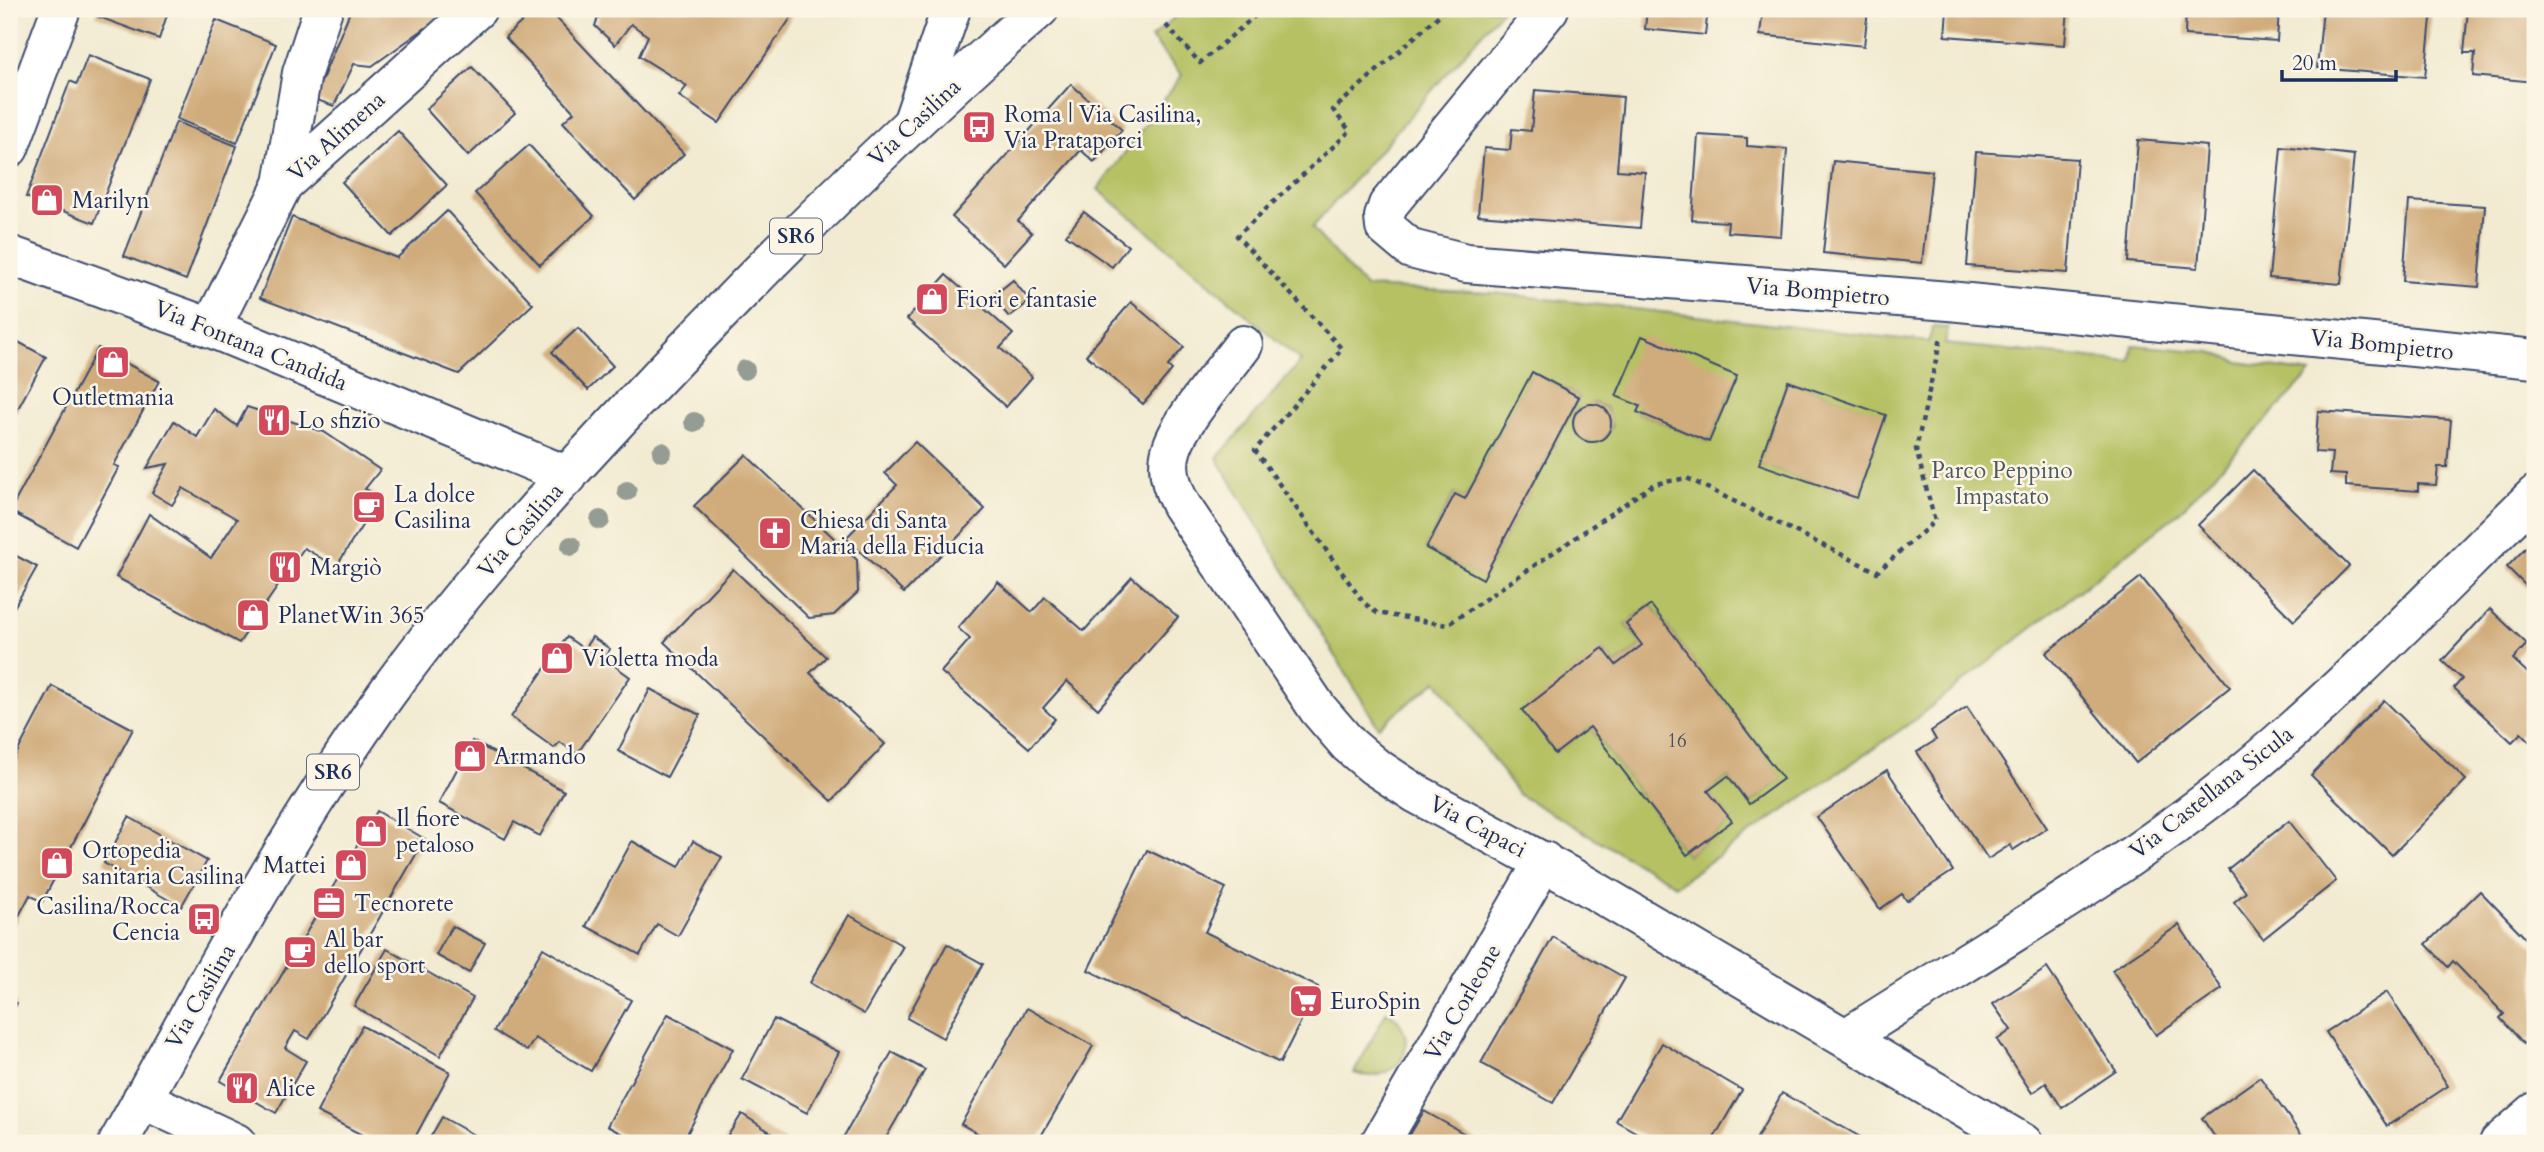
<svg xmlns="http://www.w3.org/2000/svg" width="2544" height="1152" viewBox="0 0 2544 1152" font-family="Cardo,serif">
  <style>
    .green { fill: #b5c163; stroke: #687860; stroke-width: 2; fill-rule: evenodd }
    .building { fill: #d0ac7c }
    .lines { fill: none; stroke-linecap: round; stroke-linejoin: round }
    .minor-casing { stroke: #3b4b6f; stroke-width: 42 }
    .major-casing { stroke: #3b4b6f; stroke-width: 42 }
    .path { stroke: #3b4b6f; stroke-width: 4.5; stroke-dasharray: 5 5; stroke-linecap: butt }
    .minor { stroke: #fff; stroke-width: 38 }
    .major { stroke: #fff; stroke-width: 38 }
    .tree { fill: #959c93 }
    .labels { text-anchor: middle; stroke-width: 5; stroke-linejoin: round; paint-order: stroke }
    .number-label { font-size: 19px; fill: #484e66 }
    .shield { fill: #fcf5e5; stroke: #5e6a86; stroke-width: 2 }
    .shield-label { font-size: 21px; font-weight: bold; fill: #1b2f5e }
    .poi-label { font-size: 23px; fill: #1b2f5e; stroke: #fcf5e5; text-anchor: start }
    .street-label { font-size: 23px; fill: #1b2f5e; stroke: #fcf5e5 }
    .park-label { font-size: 23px; fill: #495b60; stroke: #fcf5e5 }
  </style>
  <rect width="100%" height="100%" fill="#fcf5e5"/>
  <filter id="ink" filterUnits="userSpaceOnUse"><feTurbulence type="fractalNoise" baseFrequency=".0143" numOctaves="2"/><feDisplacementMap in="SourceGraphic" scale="14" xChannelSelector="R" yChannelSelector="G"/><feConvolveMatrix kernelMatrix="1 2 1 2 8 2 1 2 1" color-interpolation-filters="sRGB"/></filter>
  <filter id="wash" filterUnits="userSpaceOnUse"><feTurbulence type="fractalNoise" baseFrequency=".00686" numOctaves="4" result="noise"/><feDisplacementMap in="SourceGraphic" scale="28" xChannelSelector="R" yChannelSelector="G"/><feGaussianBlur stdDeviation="1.57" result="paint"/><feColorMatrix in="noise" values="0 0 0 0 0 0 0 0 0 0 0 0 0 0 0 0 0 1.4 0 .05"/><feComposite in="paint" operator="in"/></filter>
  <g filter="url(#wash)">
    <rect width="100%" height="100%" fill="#f2ebd2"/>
    <g class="green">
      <path d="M1184,9H1503L1312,228L1365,287L1495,293L1928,342L1933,327L1948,328L1945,344L2131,362L2133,345L2211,352L2239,362L2311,373L2177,514L1909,724L1676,885L1518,794L1437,681L1378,727L1217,458L1301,361L1098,189L1182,75L1151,38ZM1532,373L1579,397L1483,578L1426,548L1454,494L1465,499ZM1737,376L1709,442L1637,412L1640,406ZM1788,381L1885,416L1857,497L1759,464ZM1594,403L1606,408L1612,426L1606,437L1588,442C1574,436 1570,423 1577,410ZM1651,605L1782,779L1749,804L1728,776L1708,791L1731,821L1687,855L1590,727L1555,753L1603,649L1616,665L1642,645L1626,624Z"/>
      <path d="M1387,1011C1428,1038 1396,1089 1354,1073Z"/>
    </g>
    <g id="blocks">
      <g class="building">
        <polygon points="99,9 169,9 159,39 96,16"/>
        <polygon points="351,9 452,9 372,66 354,64 334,106 314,99"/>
        <polygon points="536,9 548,9 684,154 635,200 563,122 574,112 505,37"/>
        <polygon points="601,9 797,9 719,123 679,96 687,86 639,56 648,36 631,24 615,45 595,26"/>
        <polygon points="1647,9 1708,9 1705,35 1645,29"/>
        <polygon points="1763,9 1868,9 1864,46 1760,35"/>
        <polygon points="1947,9 2068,9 2065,45 1945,36"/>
        <polygon points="2186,9 2279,9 2277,41 2185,35"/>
        <polygon points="2323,9 2432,9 2425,77 2317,68"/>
        <polygon points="2468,9 2535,11 2535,82 2473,76 2475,53 2464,53"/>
        <polygon points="216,20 276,44 237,143 177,119"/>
        <polygon points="88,55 150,79 94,223 26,197 70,81 77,84"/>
        <polygon points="472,67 515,113 468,156 426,109"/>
        <polygon points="1071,84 1122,130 1094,162 1081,150 1018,221 1032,233 1004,264 952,217"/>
        <polygon points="1535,90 1623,97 1617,170 1645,172 1640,228 1478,215 1484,148 1510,150 1512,129 1531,131"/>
        <polygon points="176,122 237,146 186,280 124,256"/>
        <polygon points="398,131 447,185 392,236 342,182"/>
        <polygon points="1698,135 1747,138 1747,146 1787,149 1781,236 1727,232 1728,222 1692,220"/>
        <polygon points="2138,140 2207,146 2198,268 2128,262"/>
        <polygon points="529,145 594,216 540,265 475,193"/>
        <polygon points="2281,147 2354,155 2341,284 2269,278"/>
        <polygon points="1976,152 2077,159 2068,273 1967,266"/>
        <polygon points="1833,161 1932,171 1922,263 1823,253"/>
        <polygon points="2409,201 2485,206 2479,287 2403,281"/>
        <polygon points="447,211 533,304 459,374 260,298 292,217 397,258"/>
        <polygon points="1084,212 1128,246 1112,267 1066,235"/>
        <polygon points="946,275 1013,334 1000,348 1032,377 1006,407 907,319"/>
        <polygon points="1013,280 1030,301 1009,317 992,297"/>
        <polygon points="1131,302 1184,347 1168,366 1172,370 1143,404 1086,355"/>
        <polygon points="578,328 613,366 588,390 552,352"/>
        <polygon points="1642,336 1737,376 1709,442 1637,412 1640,406 1616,396"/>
        <polygon points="9,337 46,357 9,425"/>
        <polygon points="98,348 159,381 114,465 119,467 76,547 10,511"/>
        <polygon points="1532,372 1579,397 1483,579 1426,548 1455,494 1465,499"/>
        <polygon points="1788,381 1886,415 1857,498 1759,464"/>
        <circle cx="1592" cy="423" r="19"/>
        <polygon points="247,407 324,432 380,470 365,489 380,497 336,567 304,548 239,643 116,577 149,514 211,558 237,519 183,488 172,505 152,493 168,464 147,468 174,421 197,437 214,409 237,426"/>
        <polygon points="2318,411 2451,420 2447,467 2438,467 2436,485 2418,484 2418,491 2346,486 2346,475 2330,474 2332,453 2315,452"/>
        <polygon points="915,442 985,509 904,593 846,538 897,485 885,473"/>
        <polygon points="746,455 857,560 858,592 834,615 809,618 694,506"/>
        <polygon points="2253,470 2349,566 2294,621 2198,525"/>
        <polygon points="2535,538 2535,595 2507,567"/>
        <polygon points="9,552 37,567 12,611 9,609"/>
        <polygon points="733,569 826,657 810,673 885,744 832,801 664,642"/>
        <polygon points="1132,577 1178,617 1098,709 1067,681 1043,708 1055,719 1029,748 941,672 970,639 958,628 998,582 1032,612 1045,597 1084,631"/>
        <polygon points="2141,577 2230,687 2136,763 2046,653"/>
        <polygon points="1651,605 1783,779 1749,804 1728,776 1708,791 1732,821 1687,855 1590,727 1555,754 1522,710 1603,648 1616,665 1642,645 1626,624"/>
        <polygon points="2490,609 2527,644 2513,659 2535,680 2535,747 2521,733 2512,742 2454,688 2462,679 2442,661"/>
        <polygon points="567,637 584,649 592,637 610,649 604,658 630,677 577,754 560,742 554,748 511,717"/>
        <polygon points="52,686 133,729 42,902 30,895 13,927 9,925 9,768"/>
        <polygon points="650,689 700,715 667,777 618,751"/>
        <polygon points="2384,700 2466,780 2392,855 2311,775"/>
        <polygon points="1967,707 2047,828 2013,850 2010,845 1988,859 1917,752 1936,740 1931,731"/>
        <polygon points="472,741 564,791 540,836 514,822 505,839 439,803"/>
        <polygon points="1887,770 1953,871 1907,901 1902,894 1880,909 1817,817"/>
        <polygon points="377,811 425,839 309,1039 295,1031 285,1048 306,1061 276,1113 220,1081"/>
        <polygon points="129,817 207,861 181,907 104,863"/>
        <polygon points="2289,821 2336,881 2263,939 2234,902 2246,892 2228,869"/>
        <polygon points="632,841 679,867 693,841 722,857 678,936 657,924 640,955 586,926"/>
        <polygon points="1147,850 1226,888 1205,932 1318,987 1280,1063 1088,970"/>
        <polygon points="2480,891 2535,948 2535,1033 2524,1044 2500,1018 2504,1014 2453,961 2448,967 2426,944"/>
        <polygon points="849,915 903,946 864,1014 810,983"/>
        <polygon points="2179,925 2222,989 2156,1035 2112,970"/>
        <polygon points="452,926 485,943 469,973 436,955"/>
        <polygon points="1553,937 1625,978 1553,1103 1481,1063"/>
        <polygon points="947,944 983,964 943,1038 907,1018"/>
        <polygon points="543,948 631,1000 591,1071 535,1038 527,1051 494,1031"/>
        <polygon points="387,949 473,998 440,1056 354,1006"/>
        <polygon points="2047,968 2116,1071 2062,1108 2046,1083 2032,1093 1997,1040 2011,1030 1993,1004"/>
        <polygon points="2387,992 2448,1086 2387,1126 2326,1032"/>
        <polygon points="9,998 17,1003 9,1019"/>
        <polygon points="1027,1008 1093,1046 1037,1143 995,1143 961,1124"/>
        <polygon points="668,1014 733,1049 682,1143 639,1143 607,1126"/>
        <polygon points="774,1019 839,1052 807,1113 742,1079"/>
        <polygon points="362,1026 450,1072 412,1143 378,1143 317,1112"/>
        <polygon points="1662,1043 1742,1090 1711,1143 1655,1143 1616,1121"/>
        <polygon points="892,1052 925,1070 883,1143 840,1143"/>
        <polygon points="2260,1077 2307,1143 2219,1143 2202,1118"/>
        <polygon points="1782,1093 1871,1143 1754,1143"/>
        <polygon points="1424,1111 1481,1143 1405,1143"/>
        <polygon points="742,1114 787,1143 723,1143"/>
        <polygon points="442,1117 488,1143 427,1143"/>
      </g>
    </g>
  </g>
  <g filter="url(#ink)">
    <use href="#blocks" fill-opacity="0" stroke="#3b4b6f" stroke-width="2"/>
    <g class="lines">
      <g class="minor-casing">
        <g id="minor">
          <polyline points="1549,9 1388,205 1384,217 1385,227 1411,249 1466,263 1949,301 2535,359"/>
          <polyline points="912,124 951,9"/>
          <polyline points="9,148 61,9"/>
          <polyline points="283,184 302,73 323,9"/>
          <polyline points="211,328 283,184 477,9"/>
          <path d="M1243,345C1224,371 1181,419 1172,448C1165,468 1171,487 1181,505L1318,709L1349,745L1374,766L1415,793L1580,882L2023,1143"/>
          <path d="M1846,1038C1978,953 2117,875 2239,776C2344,690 2438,590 2535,495"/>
          <polyline points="1380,1143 1544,861"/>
          <polyline points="2499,1143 2535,1112"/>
        </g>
      </g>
      <g class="major-casing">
        <g id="major">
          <polyline points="9,255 211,328 568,476"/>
          <polyline points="142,1099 236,1143"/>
          <path d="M118,1143C203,991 285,835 387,693C472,576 572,468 672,363C789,240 910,121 1039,9"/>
        </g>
      </g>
      <g class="path">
        <polyline points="1446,9 1333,110 1350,131 1237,236 1342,349 1255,450 1363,602 1377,613 1447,625 1654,484 1687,478 1877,572 1935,521 1916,449 1941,338"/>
        <polyline points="1166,25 1200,63 1263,9"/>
      </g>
      <use href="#minor" class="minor"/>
      <use href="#major" class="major"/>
    </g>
    <g class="tree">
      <circle cx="745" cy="370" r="10"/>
      <circle cx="694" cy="422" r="10"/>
      <circle cx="662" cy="452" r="10"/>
      <circle cx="627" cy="491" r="10"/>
      <circle cx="600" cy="520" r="10"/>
      <circle cx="571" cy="546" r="10"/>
    </g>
  </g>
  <defs>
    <g id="bus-square" transform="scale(1.75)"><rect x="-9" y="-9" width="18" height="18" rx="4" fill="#d1495b" stroke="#fcf5e5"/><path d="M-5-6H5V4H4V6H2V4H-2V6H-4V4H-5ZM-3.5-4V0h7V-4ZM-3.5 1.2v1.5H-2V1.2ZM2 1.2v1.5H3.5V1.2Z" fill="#fff"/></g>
    <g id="shop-square" transform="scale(1.75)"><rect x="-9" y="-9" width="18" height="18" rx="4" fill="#d1495b" stroke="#fcf5e5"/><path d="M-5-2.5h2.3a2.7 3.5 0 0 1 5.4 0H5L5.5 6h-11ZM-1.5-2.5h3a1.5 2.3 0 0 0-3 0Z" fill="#fff"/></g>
    <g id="restaurant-square" transform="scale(1.75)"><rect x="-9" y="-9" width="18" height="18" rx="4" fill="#d1495b" stroke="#fcf5e5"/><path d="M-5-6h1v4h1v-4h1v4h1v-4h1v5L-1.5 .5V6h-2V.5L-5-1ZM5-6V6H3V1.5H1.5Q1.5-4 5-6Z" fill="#fff"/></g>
    <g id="cafe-square" transform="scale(1.75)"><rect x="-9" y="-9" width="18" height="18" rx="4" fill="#d1495b" stroke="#fcf5e5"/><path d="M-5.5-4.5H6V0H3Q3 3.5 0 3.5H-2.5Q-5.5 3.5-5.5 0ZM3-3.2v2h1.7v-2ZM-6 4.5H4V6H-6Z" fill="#fff"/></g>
    <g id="church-square" transform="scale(1.75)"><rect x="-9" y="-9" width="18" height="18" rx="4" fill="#d1495b" stroke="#fcf5e5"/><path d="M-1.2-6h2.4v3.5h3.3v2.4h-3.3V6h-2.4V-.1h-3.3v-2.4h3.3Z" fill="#fff"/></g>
    <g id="office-square" transform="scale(1.75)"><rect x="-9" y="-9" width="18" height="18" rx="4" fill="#d1495b" stroke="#fcf5e5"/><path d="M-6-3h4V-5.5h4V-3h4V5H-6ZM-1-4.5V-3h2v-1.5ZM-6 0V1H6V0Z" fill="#fff"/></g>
    <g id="supermarket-square" transform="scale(1.75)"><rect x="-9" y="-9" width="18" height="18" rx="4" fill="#d1495b" stroke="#fcf5e5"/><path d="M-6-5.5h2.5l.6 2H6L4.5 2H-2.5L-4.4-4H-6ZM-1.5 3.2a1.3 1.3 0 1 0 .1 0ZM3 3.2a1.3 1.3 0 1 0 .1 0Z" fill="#fff"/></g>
  </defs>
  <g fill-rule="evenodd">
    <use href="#bus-square" x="979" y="127"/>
    <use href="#shop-square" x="47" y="200"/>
    <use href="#shop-square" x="932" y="299"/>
    <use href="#shop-square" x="113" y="362"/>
    <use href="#restaurant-square" x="274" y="420"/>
    <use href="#cafe-square" x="369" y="507"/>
    <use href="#church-square" x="775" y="533"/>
    <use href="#restaurant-square" x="285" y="567"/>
    <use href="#shop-square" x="253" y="615"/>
    <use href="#shop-square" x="557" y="658"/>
    <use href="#shop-square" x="470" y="756"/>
    <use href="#shop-square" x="371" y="831"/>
    <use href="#shop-square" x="57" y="863"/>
    <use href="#shop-square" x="351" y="865"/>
    <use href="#office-square" x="329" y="903"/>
    <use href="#bus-square" x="204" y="919"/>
    <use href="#cafe-square" x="300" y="952"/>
    <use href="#supermarket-square" x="1306" y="1001"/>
    <use href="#restaurant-square" x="242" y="1088"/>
  </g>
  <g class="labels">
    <g class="number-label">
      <text x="1677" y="747">16</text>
    </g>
    <g class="shield">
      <rect x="770" y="218.5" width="52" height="35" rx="5"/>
      <rect x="307" y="754.5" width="52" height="35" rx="5"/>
    </g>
    <g class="shield-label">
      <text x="796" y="243">SR6</text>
      <text x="333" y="779">SR6</text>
    </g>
    <g class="poi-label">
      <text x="1004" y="122">Roma | Via Casilina,<tspan x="1004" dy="26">Via Prataporci</tspan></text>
      <text x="72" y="208">Marilyn</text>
      <text x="956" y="307">Fiori e fantasie</text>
      <text x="113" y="405" text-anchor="middle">Outletmania</text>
      <text x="298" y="428">Lo sfizio</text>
      <text x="394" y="502">La dolce<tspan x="394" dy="26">Casilina</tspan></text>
      <text x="800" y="528">Chiesa di Santa<tspan x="800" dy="26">Maria della Fiducia</tspan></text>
      <text x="310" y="575">Margiò</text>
      <text x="278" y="623">PlanetWin 365</text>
      <text x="582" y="666">Violetta moda</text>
      <text x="494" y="764">Armando</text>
      <text x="396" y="826">Il fiore<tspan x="396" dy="26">petaloso</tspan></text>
      <text x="82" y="858">Ortopedia<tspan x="82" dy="26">sanitaria Casilina</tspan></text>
      <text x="326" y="873" text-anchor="end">Mattei</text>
      <text x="354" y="911">Tecnorete</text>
      <text x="180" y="914" text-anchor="end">Casilina/Rocca<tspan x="180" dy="26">Cencia</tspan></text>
      <text x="324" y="947">Al bar<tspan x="324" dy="26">dello sport</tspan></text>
      <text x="1330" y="1009">EuroSpin</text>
      <text x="266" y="1096">Alice</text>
    </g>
    <g class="street-label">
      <text transform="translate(914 122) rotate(-43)" y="8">Via Casilina</text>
      <text transform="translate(336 136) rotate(-42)" y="8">Via Alimena</text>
      <text transform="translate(1818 291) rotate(5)" y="8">Via Bompietro</text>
      <text transform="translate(2382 344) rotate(6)" y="8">Via Bompietro</text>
      <text transform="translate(251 345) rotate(22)" y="8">Via Fontana Candida</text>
      <text transform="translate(520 530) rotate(-49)" y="8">Via Casilina</text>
      <text transform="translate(2211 792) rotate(-38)" y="8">Via Castellana Sicula</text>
      <text transform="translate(1478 826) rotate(28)" y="8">Via Capaci</text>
      <text transform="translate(200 996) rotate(-60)" y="8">Via Casilina</text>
      <text transform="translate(1462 1002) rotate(-60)" y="8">Via Corleone</text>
    </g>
    <g class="park-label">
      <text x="2002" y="478">Parco Peppino<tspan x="2002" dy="26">Impastato</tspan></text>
    </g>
  </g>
  <rect width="2544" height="1152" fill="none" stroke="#fcf5e5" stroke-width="35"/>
  <path d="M2282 70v10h114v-10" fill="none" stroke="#1b2f5e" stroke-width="3.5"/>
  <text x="2292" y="70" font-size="21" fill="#1b2f5e" stroke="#fcf5e5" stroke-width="5" paint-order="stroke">20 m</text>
</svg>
